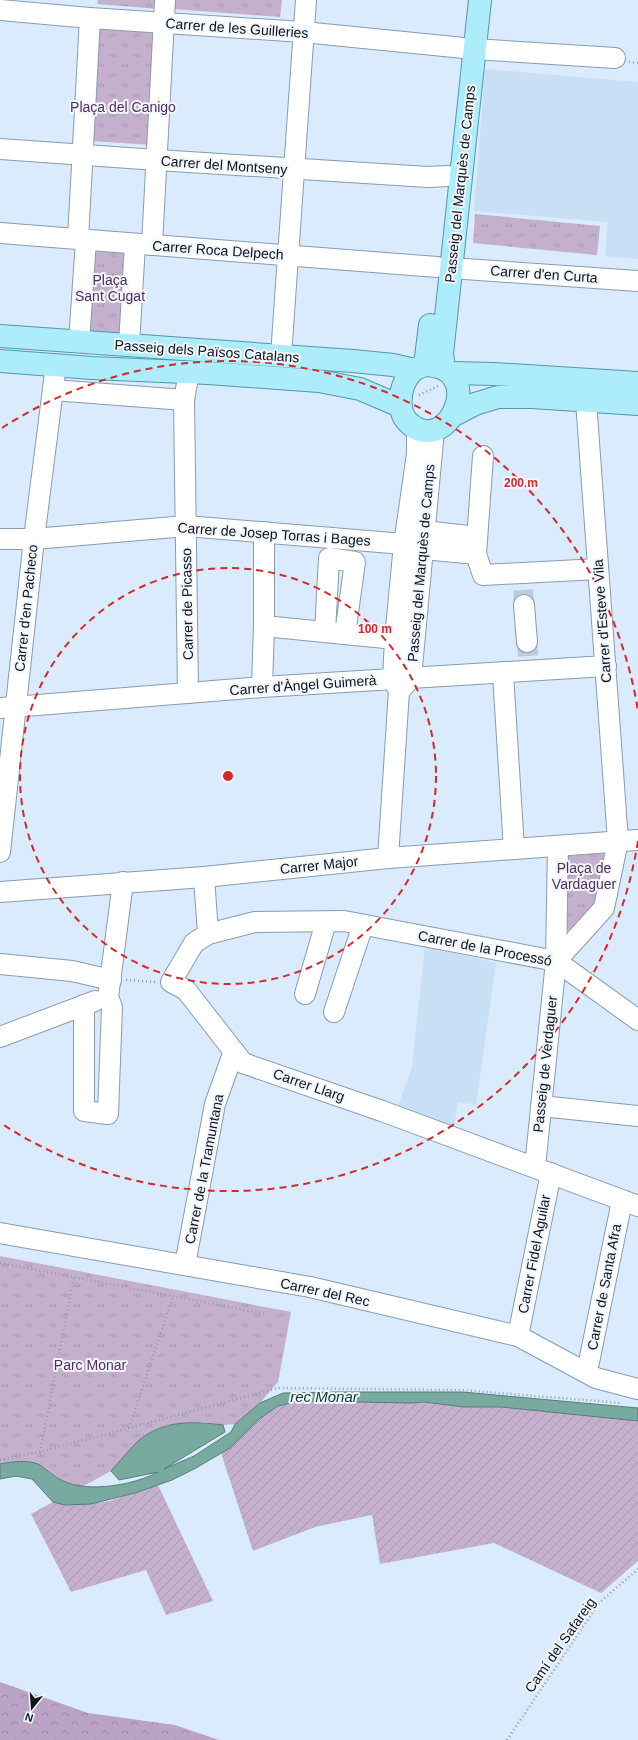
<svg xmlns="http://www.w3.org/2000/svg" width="638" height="1740" viewBox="0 0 638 1740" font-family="Arial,sans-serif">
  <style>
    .built { fill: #c8dff5 }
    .forest { fill: url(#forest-crowns) }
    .park { fill: url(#park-tufts) }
    .garden { fill: url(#garden-furrows) }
    .water { fill: #78aaa0; stroke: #577d78 }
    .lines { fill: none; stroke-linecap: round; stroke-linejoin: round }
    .minor-tunnel { stroke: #bacbdb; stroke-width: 20; stroke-dasharray: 20 10; stroke-linecap: butt }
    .minor-casing { stroke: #879cb1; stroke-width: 22 }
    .major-casing { stroke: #5098ab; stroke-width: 24 }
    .path { stroke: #8f9eac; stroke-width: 2.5; stroke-dasharray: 1 3; stroke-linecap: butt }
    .minor { stroke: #fff; stroke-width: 20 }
    .major { stroke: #acecfb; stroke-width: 22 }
    .ring { fill: none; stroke: #d62828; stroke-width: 2; stroke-dasharray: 7 5 }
    .labels { text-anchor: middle; stroke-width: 4; stroke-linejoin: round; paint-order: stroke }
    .street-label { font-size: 14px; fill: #0b131b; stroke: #f2f6fb }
    .park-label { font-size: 14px; fill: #50305d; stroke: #f2f6fb }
    .water-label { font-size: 15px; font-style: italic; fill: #0b3a33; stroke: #f2f6fb }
    .centre { fill: #d62828; stroke: #f2f6fb; stroke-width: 2 }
    .ring-label { font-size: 12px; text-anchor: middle; font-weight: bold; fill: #d62828; stroke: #f2f6fb; stroke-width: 4; stroke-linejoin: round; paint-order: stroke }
  </style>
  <defs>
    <pattern id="forest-crowns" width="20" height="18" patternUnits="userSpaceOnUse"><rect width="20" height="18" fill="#baa3c5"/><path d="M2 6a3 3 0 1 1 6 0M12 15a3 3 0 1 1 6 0" fill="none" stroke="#9f8ba9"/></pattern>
    <pattern id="park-tufts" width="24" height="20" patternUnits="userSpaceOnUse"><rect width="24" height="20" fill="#c4b0cd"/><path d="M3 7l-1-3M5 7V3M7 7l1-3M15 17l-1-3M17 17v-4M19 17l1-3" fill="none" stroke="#a796af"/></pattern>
    <pattern id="garden-furrows" width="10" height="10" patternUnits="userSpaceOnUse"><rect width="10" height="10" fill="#c4b0cd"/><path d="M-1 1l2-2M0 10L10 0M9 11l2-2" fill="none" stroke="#a796af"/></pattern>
  </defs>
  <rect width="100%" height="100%" fill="#d9ebfd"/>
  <g class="built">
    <polygon points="485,69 638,82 638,259 605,256 608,222 474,211"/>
    <polygon points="425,946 496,963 476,1105 458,1102 453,1132 396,1111 412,1068"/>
  </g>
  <polygon class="forest" points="0,1682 88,1713 175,1725 219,1740 0,1740"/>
  <g class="park">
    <polygon points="98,0 159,0 158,9 97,4"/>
    <polygon points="173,0 282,0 280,17 173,9"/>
    <polygon points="96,26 158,28 153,145 89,141"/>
    <polygon points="475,214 600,226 597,255 473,243"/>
    <polygon points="93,246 131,249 126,334 88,331"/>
    <polygon points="610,852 599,905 580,930 567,930 562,923 564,859 569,856"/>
    <polygon points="0,1256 291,1312 278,1382 260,1403 235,1424 223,1425 202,1422 168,1425 155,1430 139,1441 111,1471 82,1487 63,1481 38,1464 15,1462 0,1464"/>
  </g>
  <g class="garden">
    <path d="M299,1401L411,1403L424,1402L464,1407H501L638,1421V1561L601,1593L494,1543L380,1564L372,1515L315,1527L253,1551L221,1453C241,1440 255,1417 277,1406C283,1403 292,1403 299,1401Z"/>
    <polygon points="158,1485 213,1601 166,1615 146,1570 71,1592 31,1514 53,1502 65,1505 91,1504 110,1501"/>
  </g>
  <path class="water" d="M335,1392H462L638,1408V1421L501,1407H464L424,1402L411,1403L299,1401L278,1406L259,1419L230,1448L196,1468L172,1480L135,1493L91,1504L65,1505L53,1502L32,1479L16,1476L0,1479V1464C11,1462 29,1459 40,1465C47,1470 55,1477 63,1481C89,1493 134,1485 158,1472L119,1480L111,1471C120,1461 129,1450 138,1441C163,1420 193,1421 223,1425L225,1432L164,1469L194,1456L231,1432L235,1424L260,1403L283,1393Z"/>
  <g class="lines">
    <g class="minor-tunnel">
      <polyline points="523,590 524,605"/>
      <polyline points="527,642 528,656"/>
    </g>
    <g class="minor-casing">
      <g id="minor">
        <polyline points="0,10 90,18 303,32 474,49 615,58"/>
        <polyline points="0,149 157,160 428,177 448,176"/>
        <polyline points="0,233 437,267"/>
        <polyline points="78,239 90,18"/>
        <polyline points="152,245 165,0"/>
        <polyline points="451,268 638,281"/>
        <polyline points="79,342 86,240"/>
        <polyline points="129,345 135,244"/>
        <polyline points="281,356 306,0"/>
        <polyline points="53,390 184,400"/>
        <polyline points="483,456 476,554 483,575 598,569"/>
        <polyline points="424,531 477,537"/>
        <polyline points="0,539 34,539 186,526 404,544 423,549 476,554"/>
        <polyline points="524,605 527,642"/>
        <polyline points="264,626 395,639"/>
        <polyline points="325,632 329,558 355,562 345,634"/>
        <polyline points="503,674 514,849"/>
        <polyline points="262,687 264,626 264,532"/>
        <polyline points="402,688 411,678 434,430"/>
        <polyline points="188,693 184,400 189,372"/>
        <polyline points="0,708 262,687 606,666"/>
        <polyline points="0,852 34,539 56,365"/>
        <polyline points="388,858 399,691 393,679 395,639 404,544 417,454 417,429"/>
        <polyline points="204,877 208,934 194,943 171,982 186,990 243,1063 382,1111 638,1206"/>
        <polyline points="0,892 204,877 388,858 638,840"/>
        <polyline points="208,934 255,922 344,921 556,961 638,1020"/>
        <polyline points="556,961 604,908 618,841 586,401"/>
        <polyline points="0,964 72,971 111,980"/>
        <polyline points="305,994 326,922"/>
        <polyline points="108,997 123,882"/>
        <polyline points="84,1005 84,1111 108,1114 112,1007 108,997"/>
        <polyline points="334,1012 363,925"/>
        <polyline points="0,1037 95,1001"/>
        <polyline points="541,1106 638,1116"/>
        <polyline points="535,1167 556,961 558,846"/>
        <polyline points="0,1233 310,1287 518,1336 596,1378 638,1389"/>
        <polyline points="185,1265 215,1104 234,1051"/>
        <polyline points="518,1336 551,1173"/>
        <polyline points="585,1372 589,1362 622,1201"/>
      </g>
    </g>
    <g class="major-casing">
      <g id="major">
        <polyline points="0,336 353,361 393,365 414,370"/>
        <polyline points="0,361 92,368 208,373 319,381 360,389 400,406"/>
        <polyline points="425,365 430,325"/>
        <path d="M425,365C488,366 449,457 410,424C396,413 399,387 410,374C413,369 420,367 425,365Z"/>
        <polyline points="444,368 442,354 480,0"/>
        <polyline points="452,373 494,374 638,383"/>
        <polyline points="452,416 475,404 498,397 532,397 638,404"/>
      </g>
    </g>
    <g class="path">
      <polyline points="629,62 638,63"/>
      <polyline points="419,395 438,386"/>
      <polyline points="126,980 155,982"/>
      <polyline points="0,1263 266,1314"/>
      <polyline points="129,1428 173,1296"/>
      <polyline points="40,1452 74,1277"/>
      <polyline points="0,1460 40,1452 278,1388 461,1390 622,1403"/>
      <polyline points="507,1740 599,1603 638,1569"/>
    </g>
    <use href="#minor" class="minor"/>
    <use href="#major" class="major"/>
  </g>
  <g class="ring">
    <circle cx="228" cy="776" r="208"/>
    <path d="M638 841A415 415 0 0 1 2 1124M2 428A415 415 0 0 1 638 711"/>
  </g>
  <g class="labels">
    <g class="street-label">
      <text transform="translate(237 28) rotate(4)" y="5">Carrer de les Guilleries</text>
      <text transform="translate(224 165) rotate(4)" y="5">Carrer del Montseny</text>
      <text transform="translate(460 184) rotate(-84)" y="5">Passeig del Marquès de Camps</text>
      <text transform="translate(218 250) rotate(4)" y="5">Carrer Roca Delpech</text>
      <text transform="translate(544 274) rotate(4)" y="5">Carrer d'en Curta</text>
      <text transform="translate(207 351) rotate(4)" y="5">Passeig dels Països Catalans</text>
      <text transform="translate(274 534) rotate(4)" y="5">Carrer de Josep Torras i Bages</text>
      <text transform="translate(421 563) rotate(-85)" y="5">Passeig del Marquès de Camps</text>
      <text transform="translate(187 604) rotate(-91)" y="5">Carrer de Picasso</text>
      <text transform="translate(26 608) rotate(-84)" y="5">Carrer d'en Pacheco</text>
      <text transform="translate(602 621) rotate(-94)" y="5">Carrer d'Esteve Vila</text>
      <text transform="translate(303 685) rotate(-4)" y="5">Carrer d'Àngel Guimerà</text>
      <text transform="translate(319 865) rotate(-6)" y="5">Carrer Major</text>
      <text transform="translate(485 948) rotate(11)" y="5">Carrer de la Processó</text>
      <text transform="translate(545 1064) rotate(-84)" y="5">Passeig de Verdaguer</text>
      <text transform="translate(309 1085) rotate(19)" y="5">Carrer Llarg</text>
      <text transform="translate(204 1169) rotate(-79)" y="5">Carrer de la Tramuntana</text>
      <text transform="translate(534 1254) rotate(-79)" y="5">Carrer Fidel Aguilar</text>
      <text transform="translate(604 1287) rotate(-79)" y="5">Carrer de Santa Afra</text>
      <text transform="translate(325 1292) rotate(12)" y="5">Carrer del Rec</text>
      <text transform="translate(560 1645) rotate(-55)" y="5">Camí del Safareig</text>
    </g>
    <g class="park-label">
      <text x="123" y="112">Plaça del Canigo</text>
      <text x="110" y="285">Plaça<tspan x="110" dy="16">Sant Cugat</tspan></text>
      <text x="584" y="873">Plaça de<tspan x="584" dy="16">Vardaguer</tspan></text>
      <text x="90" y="1370">Parc Monar</text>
    </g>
    <g class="water-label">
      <text x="324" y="1402">rec Monar</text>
    </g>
  </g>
  <circle cx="228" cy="776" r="6" class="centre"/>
  <g class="ring-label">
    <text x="521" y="487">200 m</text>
    <text x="375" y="633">100 m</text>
  </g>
  <g transform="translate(32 1708) rotate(197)" stroke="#f2f6fb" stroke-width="3" paint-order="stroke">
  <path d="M0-3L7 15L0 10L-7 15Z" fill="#0b131b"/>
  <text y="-6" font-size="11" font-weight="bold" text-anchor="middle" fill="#0b131b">N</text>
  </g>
</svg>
